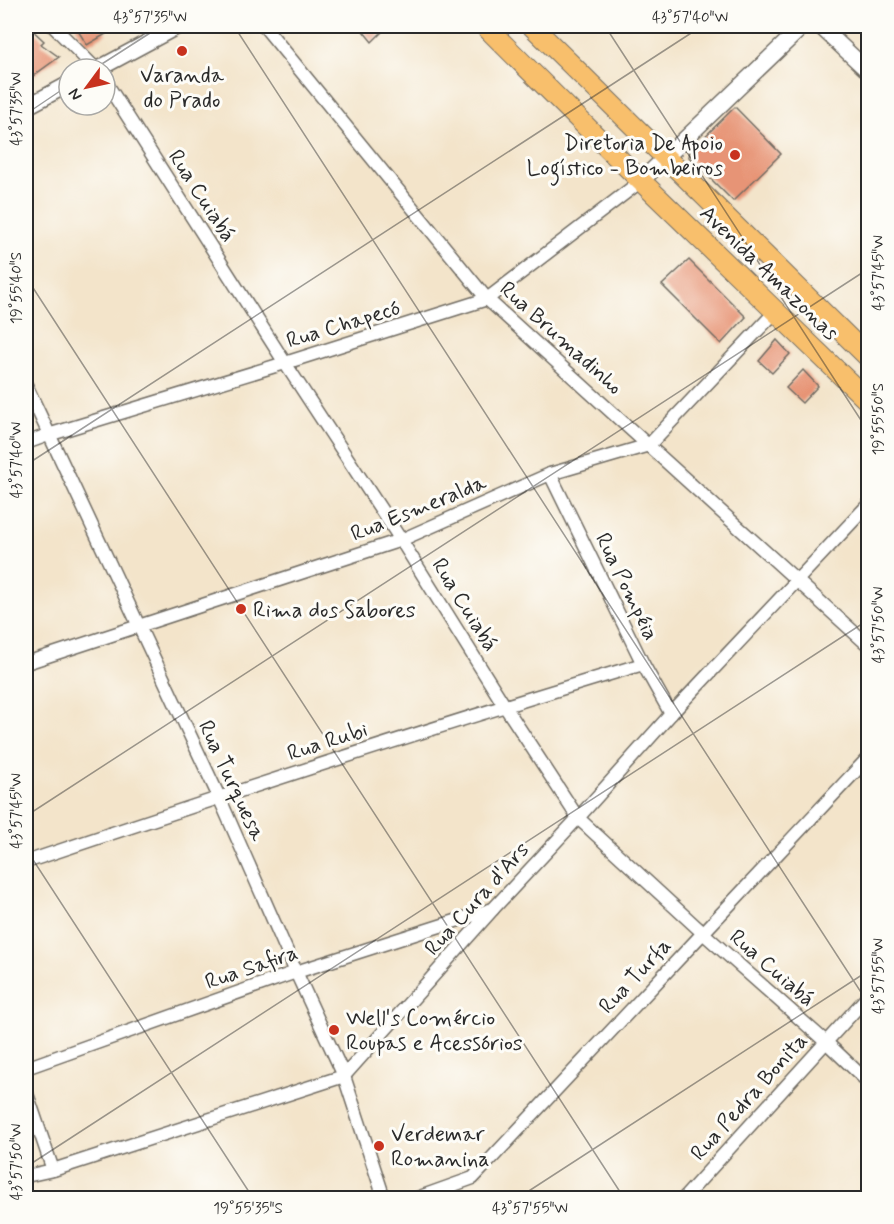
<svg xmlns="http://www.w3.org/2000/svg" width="894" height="1224" viewBox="0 0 894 1224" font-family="Mynerve,sans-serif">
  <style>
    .building { fill: #e79476 }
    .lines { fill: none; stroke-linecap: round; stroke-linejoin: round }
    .minor-casing { stroke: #716c63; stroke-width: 15 }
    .tertiary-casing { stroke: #716c63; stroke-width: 18 }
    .primary-casing { stroke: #716c63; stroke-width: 22 }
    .minor { stroke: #fff; stroke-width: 12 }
    .tertiary { stroke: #fff; stroke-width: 15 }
    .primary { stroke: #f8bf6c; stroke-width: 20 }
    .ticks { fill: none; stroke: #2b2b2b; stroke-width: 1.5; stroke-opacity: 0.45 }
    .poi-dot { fill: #c8321e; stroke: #fdfcf7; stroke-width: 2 }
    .labels { text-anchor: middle; stroke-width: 6; stroke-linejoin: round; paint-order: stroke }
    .poi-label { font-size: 22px; fill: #2b2b2b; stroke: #fdfcf7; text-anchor: start }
    .street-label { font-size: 22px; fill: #2b2b2b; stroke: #fdfcf7 }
    .neatline { fill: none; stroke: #2b2b2b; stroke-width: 2 }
    .ticks-label { font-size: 15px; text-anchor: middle; fill: #2b2b2b }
  </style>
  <rect width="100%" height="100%" fill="#fdfcf7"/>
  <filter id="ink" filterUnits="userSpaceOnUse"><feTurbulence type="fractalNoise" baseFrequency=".0167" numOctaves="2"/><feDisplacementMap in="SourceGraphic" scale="12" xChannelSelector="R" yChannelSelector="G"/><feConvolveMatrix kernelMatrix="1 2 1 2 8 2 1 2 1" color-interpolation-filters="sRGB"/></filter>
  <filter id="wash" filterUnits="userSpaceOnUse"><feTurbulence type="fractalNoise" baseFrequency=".008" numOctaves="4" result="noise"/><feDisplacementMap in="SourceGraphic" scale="24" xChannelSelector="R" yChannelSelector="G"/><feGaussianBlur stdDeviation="1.35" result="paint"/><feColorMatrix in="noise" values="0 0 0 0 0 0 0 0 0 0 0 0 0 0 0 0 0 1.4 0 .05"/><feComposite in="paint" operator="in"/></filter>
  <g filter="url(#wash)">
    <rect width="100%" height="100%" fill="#f3e4ca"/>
    <g id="blocks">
      <g class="building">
        <polygon points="26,26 28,26 44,41 41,44 59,57 26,81"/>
        <polygon points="75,26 102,26 106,34 87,45"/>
        <polygon points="359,26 388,26 372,42"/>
        <polygon points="735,107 781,154 733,201 689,157 690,151"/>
        <polygon points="689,260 746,317 721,344 662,285"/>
        <polygon points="777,340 790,354 772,373 759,361"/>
        <polygon points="803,370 818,386 802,403 786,388"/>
      </g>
    </g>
  </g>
  <g filter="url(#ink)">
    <use href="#blocks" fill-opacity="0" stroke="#716c63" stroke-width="1.5"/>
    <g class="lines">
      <g class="minor-casing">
        <g id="minor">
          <polyline points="53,26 96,69"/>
          <polyline points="264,26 487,299 868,645"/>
          <polyline points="105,81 285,363 401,540 504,705 578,818 703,933 826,1042 868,1082"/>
          <polyline points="26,385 219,797 296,972 344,1076 384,1198"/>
          <polyline points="26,443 48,435 285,363 487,299 641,181"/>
          <polyline points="550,474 643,664 671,714"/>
          <polyline points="26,663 401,540 550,474 649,445 776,311"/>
          <path d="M26,862C231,793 436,726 643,664"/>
          <polyline points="26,1068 296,972 493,909"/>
          <polyline points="26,1091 53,1170"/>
          <polyline points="26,1176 53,1170 344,1076 493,909 578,818 671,714 868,505"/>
          <polyline points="417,1198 473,1178 703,933 868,758"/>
          <polyline points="684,1198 868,996"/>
        </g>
      </g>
      <g class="tertiary-casing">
        <g id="tertiary">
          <polyline points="820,26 868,71"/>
          <polyline points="98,69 178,26"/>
          <polyline points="26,107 69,84"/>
          <polyline points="641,181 803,26"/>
        </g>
      </g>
      <g class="primary-casing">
        <g id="primary">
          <polyline points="485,26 641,181 868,401"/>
          <polyline points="532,26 868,357"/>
        </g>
      </g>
      <use href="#minor" class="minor"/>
      <use href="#tertiary" class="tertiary"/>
      <use href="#primary" class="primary"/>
    </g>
  </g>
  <path class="ticks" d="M234,26L868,1003M605,26L868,431M94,69L161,26M26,114L69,85M26,277L624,1198M26,465L702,26M26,816L868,269M26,849L253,1198M26,1167L868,620M518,1198L868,971"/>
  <g class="poi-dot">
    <circle cx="182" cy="51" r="6"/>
    <circle cx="735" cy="155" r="6"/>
    <circle cx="241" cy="609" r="6"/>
    <circle cx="334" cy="1030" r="6"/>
    <circle cx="379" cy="1146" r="6"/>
  </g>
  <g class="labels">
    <g class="poi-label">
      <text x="182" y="82" text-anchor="middle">Varanda<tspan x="182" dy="25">do Prado</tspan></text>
      <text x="723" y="150" text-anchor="end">Diretoria De Apoio<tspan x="723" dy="25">Logístico - Bombeiros</tspan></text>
      <text x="253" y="617">Rima dos Sabores</text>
      <text x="346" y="1025">Well's Comércio<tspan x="346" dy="25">Roupas e Acessórios</tspan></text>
      <text x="391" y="1141">Verdemar<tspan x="391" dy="25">Romanina</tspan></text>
    </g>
    <g class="street-label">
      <text transform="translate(203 195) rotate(57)" y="8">Rua Cuiabá</text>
      <text transform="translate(770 272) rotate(44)" y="8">Avenida Amazonas</text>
      <text transform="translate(343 323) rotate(-17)" y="8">Rua Chapecó</text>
      <text transform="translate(562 337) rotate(42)" y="8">Rua Brumadinho</text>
      <text transform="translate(418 507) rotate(-22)" y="8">Rua Esmeralda</text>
      <text transform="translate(628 586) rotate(64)" y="8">Rua Pompéia</text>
      <text transform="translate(466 604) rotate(58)" y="8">Rua Cuiabá</text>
      <text transform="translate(327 740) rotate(-18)" y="8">Rua Rubi</text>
      <text transform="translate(233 780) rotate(65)" y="8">Rua Turquesa</text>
      <text transform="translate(476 898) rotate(-48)" y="8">Rua Cura d'Ars</text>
      <text transform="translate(251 966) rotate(-19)" y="8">Rua Safira</text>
      <text transform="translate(773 967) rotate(41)" y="8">Rua Cuiabá</text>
      <text transform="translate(634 975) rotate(-47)" y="8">Rua Turfa</text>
      <text transform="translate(748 1096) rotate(-48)" y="8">Rua Pedra Bonita</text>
    </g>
  </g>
  <rect width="894" height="1224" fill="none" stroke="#fdfcf7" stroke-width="66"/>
  <g transform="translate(87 87) rotate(237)"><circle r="28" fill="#fdfcf7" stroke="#a9a8a5" stroke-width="1.5"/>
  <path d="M0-4.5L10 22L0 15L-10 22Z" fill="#c8321e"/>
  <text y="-9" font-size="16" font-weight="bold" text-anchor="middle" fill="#2b2b2b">N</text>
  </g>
  <rect x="33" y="33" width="828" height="1158" class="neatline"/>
  <g class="ticks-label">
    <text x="150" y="22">43°57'35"W</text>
    <text x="690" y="22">43°57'40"W</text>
    <text transform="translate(16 109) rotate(-90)" y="5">43°57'35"W</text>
    <text transform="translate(878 273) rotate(-90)" y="5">43°57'45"W</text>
    <text transform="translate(16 288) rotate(-90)" y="5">19°55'40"S</text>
    <text transform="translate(878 419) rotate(-90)" y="5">19°55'50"S</text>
    <text transform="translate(16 460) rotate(-90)" y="5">43°57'40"W</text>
    <text transform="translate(878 625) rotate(-90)" y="5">43°57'50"W</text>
    <text transform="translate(16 811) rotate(-90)" y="5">43°57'45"W</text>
    <text transform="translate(878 976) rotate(-90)" y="5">43°57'55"W</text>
    <text transform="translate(16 1162) rotate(-90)" y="5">43°57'50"W</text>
    <text x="248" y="1213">19°55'35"S</text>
    <text x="530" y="1213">43°57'55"W</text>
  </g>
</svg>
